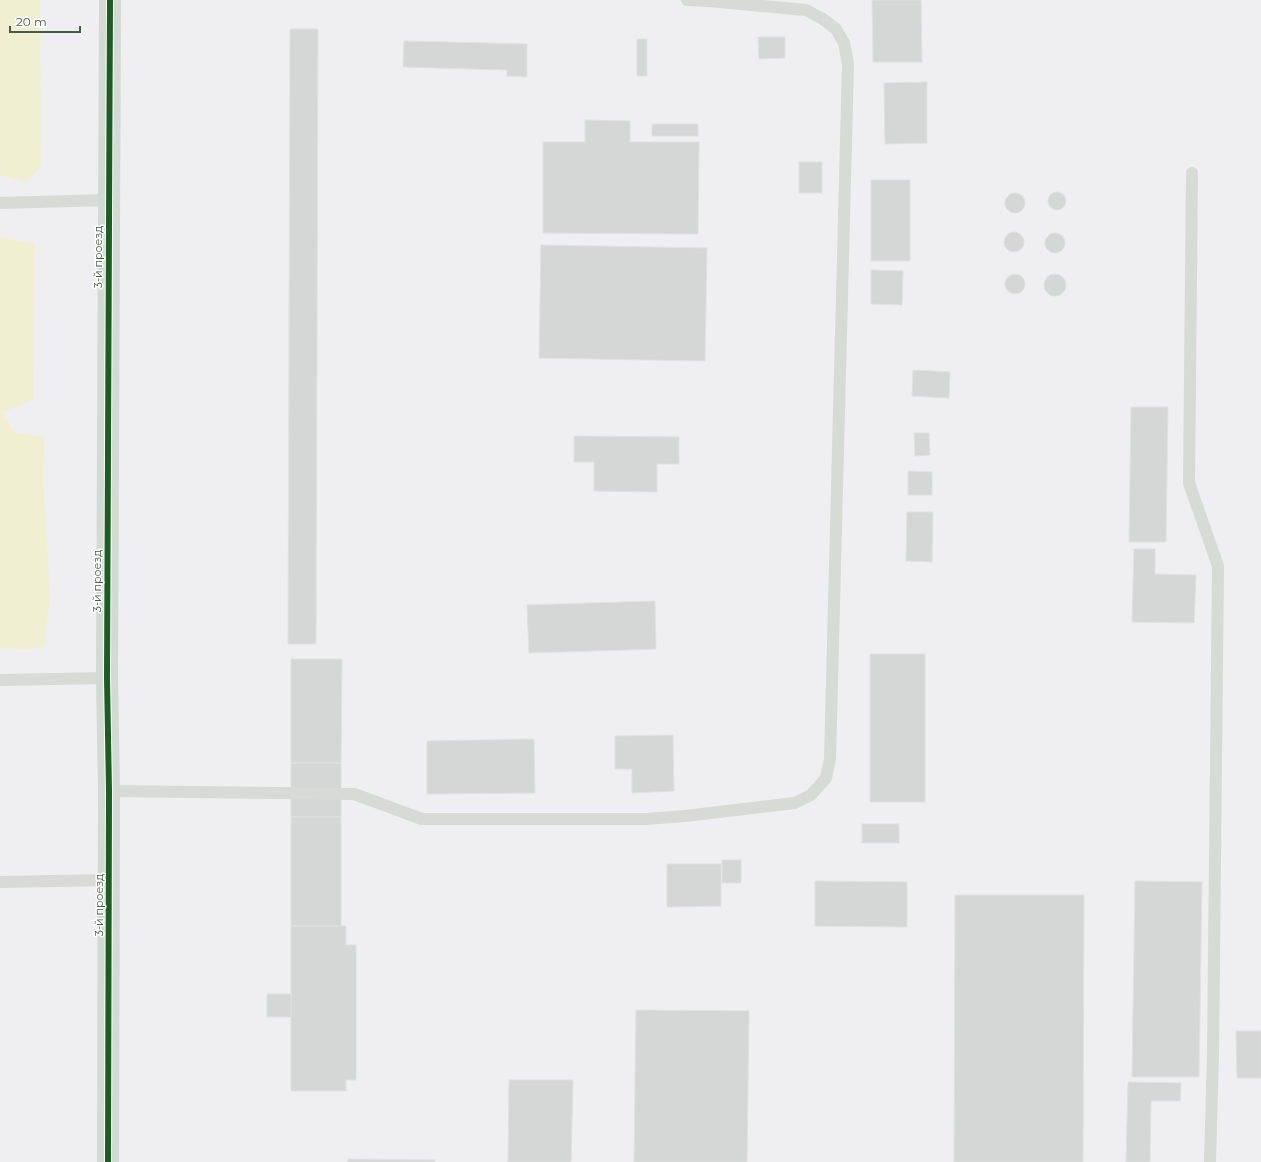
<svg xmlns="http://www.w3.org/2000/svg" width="1261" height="1162" viewBox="0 0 1261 1162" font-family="Montserrat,sans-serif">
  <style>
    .green { fill: #f1efd1 }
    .building { fill: #d4d7d5; stroke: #e0e1e1 }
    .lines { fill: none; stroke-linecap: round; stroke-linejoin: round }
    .lane { stroke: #d6dbd6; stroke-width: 12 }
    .secondary { stroke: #d2dad3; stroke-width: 22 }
    .cycleway-casing { stroke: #fff; stroke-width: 8 }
    .cycleway { stroke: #1b5e20; stroke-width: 6 }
    .labels { text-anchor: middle; stroke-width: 3; stroke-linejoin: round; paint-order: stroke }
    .street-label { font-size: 11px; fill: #445d45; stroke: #fff }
  </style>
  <rect width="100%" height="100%" fill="#efeef0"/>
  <g class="green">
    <polygon points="0,0 40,0 41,167 25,182 0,175"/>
    <polygon points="0,237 35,244 33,400 3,412 13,432 44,437 43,480 50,599 44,647 26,649 0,648"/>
  </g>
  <g class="building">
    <polygon points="872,0 921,0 922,62 873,62"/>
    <polygon points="290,29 318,29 316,644 288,644"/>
    <polygon points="758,37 785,37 785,58 759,59"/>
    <rect x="637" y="39" width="10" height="37"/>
    <polygon points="404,41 527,44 527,77 507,76 507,70 403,67"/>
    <polygon points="927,82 927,143 885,144 884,83"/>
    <polygon points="585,120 630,121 630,142 699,142 698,234 543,233 543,142 585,142"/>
    <rect x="652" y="124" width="46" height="12"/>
    <rect x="799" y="162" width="23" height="31"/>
    <rect x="871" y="180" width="39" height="81"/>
    <circle cx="1057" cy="201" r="9"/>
    <circle cx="1015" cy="203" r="10"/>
    <circle cx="1014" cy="242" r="10"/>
    <circle cx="1055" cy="243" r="10"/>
    <polygon points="541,245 707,248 705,361 539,358"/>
    <polygon points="871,270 903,271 902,305 871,304"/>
    <circle cx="1015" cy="284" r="10"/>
    <circle cx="1055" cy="285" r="11"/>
    <polygon points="913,370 950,372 949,398 912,396"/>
    <polygon points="1131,407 1168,407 1166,542 1129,542"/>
    <polygon points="914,433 929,433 930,455 915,456"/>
    <polygon points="574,436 679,437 679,464 657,464 657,492 594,491 594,462 574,462"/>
    <polygon points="908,471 932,472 932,495 908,495"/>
    <polygon points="907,512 933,512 932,562 906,561"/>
    <polygon points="1134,549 1155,549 1155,574 1196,575 1194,623 1132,622"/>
    <polygon points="655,601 656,649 529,653 527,605"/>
    <rect x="870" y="654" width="55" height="148"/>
    <polygon points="291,659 342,659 341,763 291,763"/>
    <polygon points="673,735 674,791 632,793 632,769 615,769 615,736"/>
    <polygon points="534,739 535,793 427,794 427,741"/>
    <rect x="291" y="763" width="50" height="54"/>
    <rect x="291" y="817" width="50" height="109"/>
    <rect x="862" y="824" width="37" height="19"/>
    <rect x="722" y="860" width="19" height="23"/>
    <polygon points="667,864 721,864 721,906 667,907"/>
    <polygon points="815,881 907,882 907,927 815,926"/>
    <polygon points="1135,881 1202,882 1199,1077 1132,1077"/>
    <polygon points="955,895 1084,895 1083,1162 954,1162"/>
    <polygon points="291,926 346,926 346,945 356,945 356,1080 346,1080 346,1091 291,1091"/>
    <rect x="267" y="994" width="24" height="23"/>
    <polygon points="636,1010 749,1011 747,1162 634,1162"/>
    <polygon points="1236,1031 1261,1031 1261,1078 1237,1078"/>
    <polygon points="509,1080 573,1080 571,1162 508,1162"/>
    <polygon points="1128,1082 1181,1083 1180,1101 1151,1101 1150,1162 1126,1162"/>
    <polygon points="348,1159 435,1160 435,1162 348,1162"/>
  </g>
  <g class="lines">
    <g class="lane">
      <polyline points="1192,173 1189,483 1218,566 1213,1055 1210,1162"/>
      <polyline points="0,203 108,200"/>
      <polyline points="0,680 107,678"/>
      <polyline points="109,791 354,794 422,819 646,819 685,816 795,803 811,795 826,778 830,759 848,64 844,43 836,29 823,19 806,10 709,1 687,0"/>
      <polyline points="0,882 109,880"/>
    </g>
    <polyline class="secondary" points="108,1162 109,791 107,678 110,0"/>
    <g class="cycleway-casing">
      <polyline id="cycleway" points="108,1162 109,791 107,678 110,0"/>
    </g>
    <use href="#cycleway" class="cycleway"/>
  </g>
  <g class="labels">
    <g class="street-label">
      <text transform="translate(98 257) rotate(-90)" y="4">3-й проезд</text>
      <text transform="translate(97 581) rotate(-90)" y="4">3-й проезд</text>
      <text transform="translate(99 905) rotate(-90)" y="4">3-й проезд</text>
    </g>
  </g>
  <path d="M10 26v6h70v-6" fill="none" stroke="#445d45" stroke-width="2"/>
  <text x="16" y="26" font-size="12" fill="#445d45" stroke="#ffffff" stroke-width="3" paint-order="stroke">20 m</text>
</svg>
